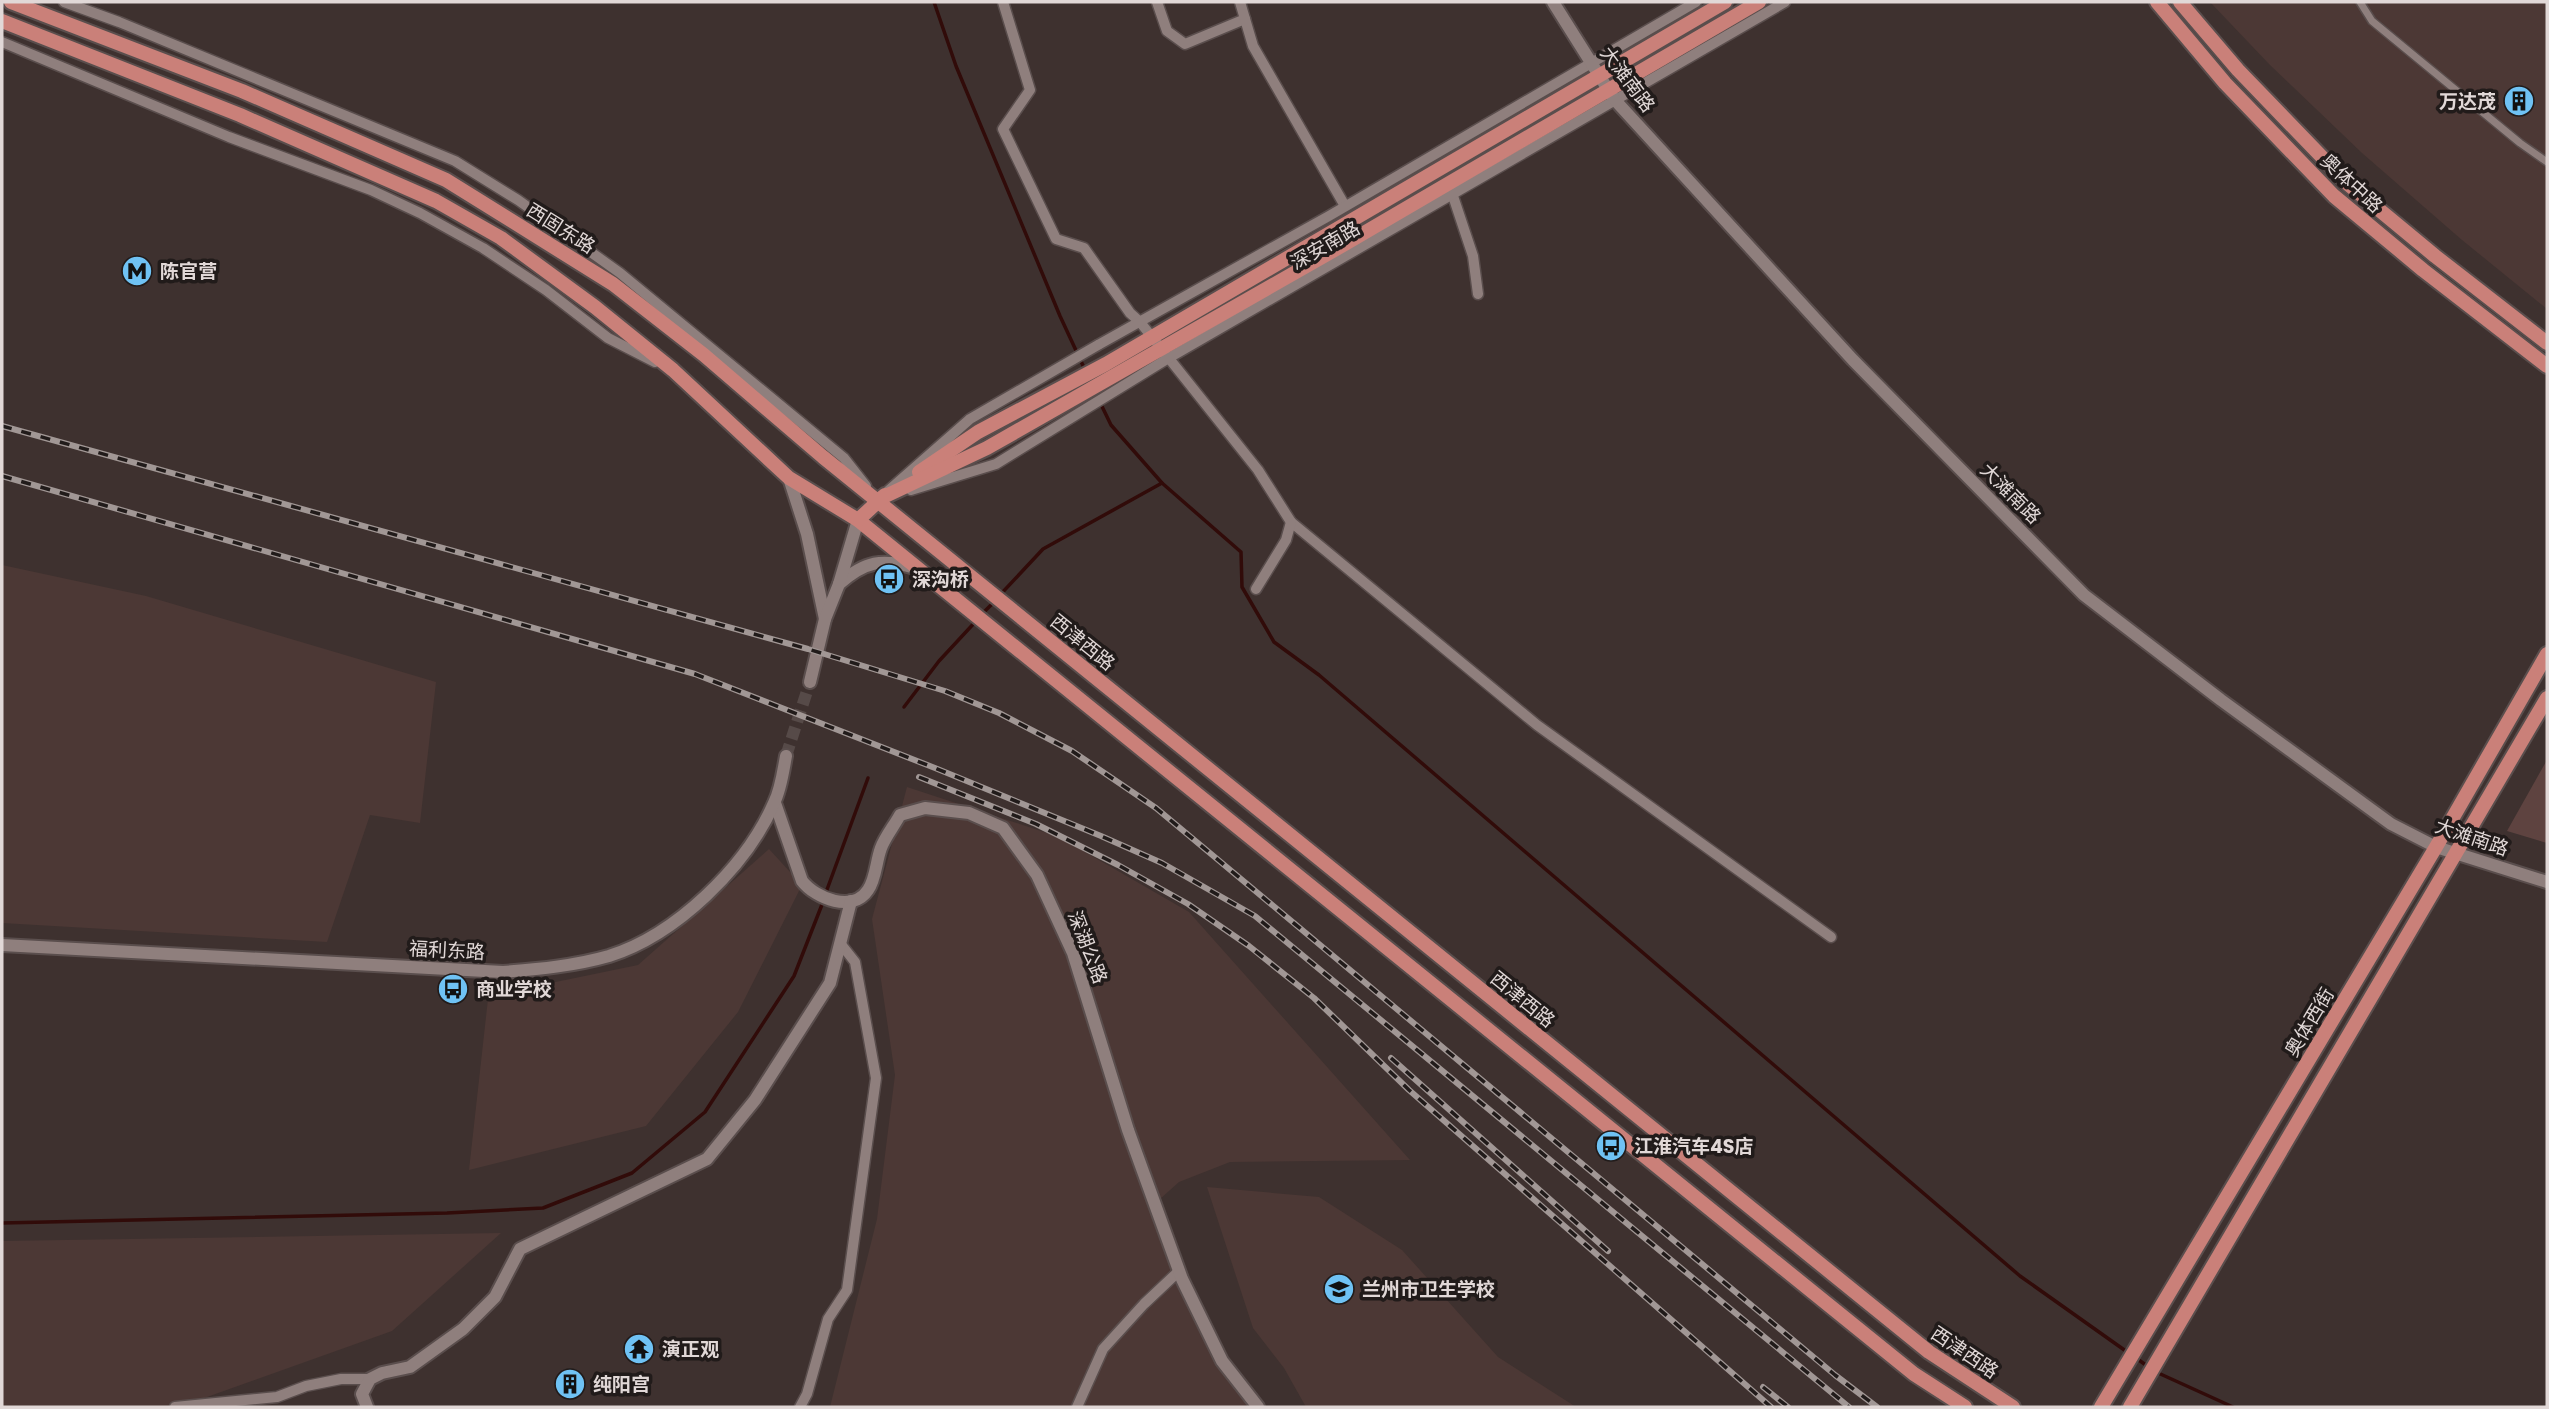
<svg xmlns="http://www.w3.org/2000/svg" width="2549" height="1409" viewBox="0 0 2549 1409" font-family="Poppins,'Noto Sans SC',sans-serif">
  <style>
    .built { fill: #4c3835 }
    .green { fill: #5e4340 }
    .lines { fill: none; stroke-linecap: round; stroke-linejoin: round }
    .stream { stroke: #310b09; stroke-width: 3.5 }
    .secondary-tunnel { stroke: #564a48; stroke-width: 12; stroke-dasharray: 12 6; stroke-linecap: butt }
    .pedestrian-casing { stroke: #5a4e4d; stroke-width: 10 }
    .minor-casing { stroke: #5a4e4d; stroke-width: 13 }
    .tertiary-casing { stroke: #5a4e4d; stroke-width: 16 }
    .secondary-casing { stroke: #5a4e4d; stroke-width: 16 }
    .primary-casing { stroke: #5a4e4d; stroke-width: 18 }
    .pedestrian { stroke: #8f7f7d; stroke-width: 7 }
    .minor { stroke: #8f7f7d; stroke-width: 10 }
    .tertiary { stroke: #8f7f7d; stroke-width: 12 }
    .secondary { stroke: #8f7f7d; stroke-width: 12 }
    .primary { stroke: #ca8079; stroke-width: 14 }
    .rail-casing { stroke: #a19795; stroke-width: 6 }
    .rail { stroke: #211b1a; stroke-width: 3.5; stroke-dasharray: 10; stroke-linecap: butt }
    .minor-bridge-casing { stroke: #5a4e4d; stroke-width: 13; stroke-linecap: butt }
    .minor-bridge { stroke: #8f7f7d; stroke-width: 10 }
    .labels { text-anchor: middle; stroke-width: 7; stroke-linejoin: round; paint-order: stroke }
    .street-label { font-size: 19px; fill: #e1d8d7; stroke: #211b1a }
    .poi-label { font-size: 19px; font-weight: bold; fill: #e1d8d7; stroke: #211b1a; text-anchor: start }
  </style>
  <rect width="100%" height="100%" fill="#3e312f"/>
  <g class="built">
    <polygon points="2210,2 2547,2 2547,309 2462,240 2362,153 2270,65"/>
    <polygon points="2,565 146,596 436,682 420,823 370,815 327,942 2,923"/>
    <polygon points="907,787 1059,837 1189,912 1410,1160 1230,1162 1179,1182 1150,1208 1221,1364 1248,1407 830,1407 877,1219 895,1075 872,919"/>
    <polygon points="769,849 802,885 738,1012 646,1126 469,1170 489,990 512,991 638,965"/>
    <polygon points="1207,1187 1319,1197 1402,1250 1498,1357 1576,1407 1306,1407 1284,1368 1253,1328"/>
    <polygon points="501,1233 392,1331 179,1407 2,1407 2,1241"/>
  </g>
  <polygon class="green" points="2547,760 2547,843 2507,831"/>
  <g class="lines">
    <g class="stream">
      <polyline points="934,2 956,66 1060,316 1086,372"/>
      <polyline points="1095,392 1111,425 1162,483 1241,552 1242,587 1274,642 1319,675 2020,1276 2130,1354"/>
      <polyline points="999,596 1043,549 1162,483"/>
      <polyline points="982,614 994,602"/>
      <polyline points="904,707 939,661 977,620"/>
      <polyline points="825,895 868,778"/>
      <polyline points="2,1223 447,1213 543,1208 632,1173 705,1112 794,976 823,902"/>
      <polyline points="2136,1358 2150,1368"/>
      <polyline points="2156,1372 2233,1407"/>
    </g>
    <polyline class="secondary-tunnel" points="786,756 810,682"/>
    <g class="pedestrian-casing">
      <polyline id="pedestrian" points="2360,2 2372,21 2520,143 2547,162"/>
    </g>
    <g class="minor-casing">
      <g id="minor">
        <polyline points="64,2 119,22 455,161 518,200 620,273 844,458 866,486"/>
        <polyline points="1003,2 1030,90 1003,129 1056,239 1084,248 1130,313 1140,322 1258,470 1291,522 1537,725 1831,937"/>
        <polyline points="1157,2 1167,31 1185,44 1245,19"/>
        <polyline points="1240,2 1253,46 1345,206"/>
        <polyline points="2,42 229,137 371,190 420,213 483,248 546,290 608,338 655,362"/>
        <polyline points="1450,187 1473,256 1478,294"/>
        <polyline points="1098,345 1329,216 1696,2"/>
        <polyline points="911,490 996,464 1167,359 1785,2"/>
        <polyline points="888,491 970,419"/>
        <polyline points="1256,589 1286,540 1291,522"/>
        <polyline points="175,1407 277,1397 306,1386 341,1379 370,1379"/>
        <polyline points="800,1407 807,1394 828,1319 847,1290 876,1078 855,962 840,943"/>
        <polyline points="1077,1407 1103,1349 1144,1304 1179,1271"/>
      </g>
    </g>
    <g class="tertiary-casing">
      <polyline id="tertiary" points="1553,2 1614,99 1853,360 2084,595 2221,700 2391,824 2436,847 2547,882"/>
    </g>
    <g class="secondary-casing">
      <g id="secondary">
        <polyline points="789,478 807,534 825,619"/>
        <path d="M839,584C865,561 882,558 915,568"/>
        <polyline points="810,682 825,619 839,584 858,520"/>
        <path d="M775,803L802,881C816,899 853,913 868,890C876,879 876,861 881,848C885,837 894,826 900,815L925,808L969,813L1003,828L1037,875L1073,953L1128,1130L1182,1279L1222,1361L1258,1407"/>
        <path d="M2,945L503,972C539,969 574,966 609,956C676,935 746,867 774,803C781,789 783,772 786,756"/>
        <polyline points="367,1407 362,1394 370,1379 382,1373 410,1367 463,1329 495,1297 520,1249 707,1159 755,1100 830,983 851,901"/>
      </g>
    </g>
    <g class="primary-casing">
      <g id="primary">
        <polyline points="11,2 242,91 446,180 613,284 704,355 823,457 1929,1352 2013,1407"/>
        <polyline points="2157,2 2225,83 2334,196 2423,270 2547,366"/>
        <polyline points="2180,2 2238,70 2348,184 2435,256 2547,343"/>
        <polyline points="2,21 240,115 436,201 501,238 595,307 673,370 789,478 858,520 1914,1374 1965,1407"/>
        <polyline points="919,472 978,432 1106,364 1725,2"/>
        <polyline points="877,500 987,448 1345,244 1759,2"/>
        <polyline points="858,520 885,495"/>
        <polyline points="2101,1407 2436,847 2547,654"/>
        <polyline points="2130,1407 2547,698"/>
      </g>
    </g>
    <use href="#pedestrian" class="pedestrian"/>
    <use href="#minor" class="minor"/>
    <use href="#tertiary" class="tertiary"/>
    <use href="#secondary" class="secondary"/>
    <use href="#primary" class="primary"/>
    <g class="rail-casing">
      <g id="rail">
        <polyline points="2,426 808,649 945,691 999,713 1072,751 1156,808 1835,1375 1877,1407"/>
        <polyline points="2,476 695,674 935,768 1101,836 1162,863 1255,916 1849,1407"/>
        <polyline points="919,777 1036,824 1118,865 1188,904 1249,946 1314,998 1409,1090 1771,1407"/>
        <polyline points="1391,1058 1608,1251"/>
        <polyline points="1763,1387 1788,1407"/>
      </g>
    </g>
    <use href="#rail" class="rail"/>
    <g class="minor-bridge-casing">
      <polyline id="minor-bridge" points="970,419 1098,345"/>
    </g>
    <use href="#minor-bridge" class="minor-bridge"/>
  </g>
  <defs>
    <g id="building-disc" transform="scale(1.575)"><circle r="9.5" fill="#6fc2f4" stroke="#211b1a"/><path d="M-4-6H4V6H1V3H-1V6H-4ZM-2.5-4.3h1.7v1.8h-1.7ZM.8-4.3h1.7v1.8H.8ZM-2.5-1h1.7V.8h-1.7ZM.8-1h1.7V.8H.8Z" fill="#111"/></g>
    <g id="metro-disc" transform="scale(1.575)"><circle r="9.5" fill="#6fc2f4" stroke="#211b1a"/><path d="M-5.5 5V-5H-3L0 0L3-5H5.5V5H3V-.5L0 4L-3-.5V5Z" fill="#111"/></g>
    <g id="bus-disc" transform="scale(1.575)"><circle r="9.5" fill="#6fc2f4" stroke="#211b1a"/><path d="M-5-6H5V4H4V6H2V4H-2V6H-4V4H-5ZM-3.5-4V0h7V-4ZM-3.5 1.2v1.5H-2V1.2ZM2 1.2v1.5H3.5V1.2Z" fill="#111"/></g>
    <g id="university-disc" transform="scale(1.575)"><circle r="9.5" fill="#6fc2f4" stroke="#211b1a"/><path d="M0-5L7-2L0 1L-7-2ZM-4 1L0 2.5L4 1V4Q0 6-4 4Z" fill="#111"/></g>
    <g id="temple-disc" transform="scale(1.575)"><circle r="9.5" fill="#6fc2f4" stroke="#211b1a"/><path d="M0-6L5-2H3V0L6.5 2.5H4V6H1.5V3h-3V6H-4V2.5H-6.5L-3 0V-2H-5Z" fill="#111"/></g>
  </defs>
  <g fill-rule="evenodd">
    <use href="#building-disc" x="2519" y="101"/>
    <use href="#metro-disc" x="137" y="271"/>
    <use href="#bus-disc" x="889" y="579"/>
    <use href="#bus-disc" x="453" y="989"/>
    <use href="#bus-disc" x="1611" y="1146"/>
    <use href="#university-disc" x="1339" y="1289"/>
    <use href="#temple-disc" x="639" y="1349"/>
    <use href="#building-disc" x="570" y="1384"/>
  </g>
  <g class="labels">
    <g class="street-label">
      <text transform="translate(1628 79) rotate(53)" y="7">大滩南路</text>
      <text transform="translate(2352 183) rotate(43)" y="7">奥体中路</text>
      <text transform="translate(561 228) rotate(32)" y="7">西固东路</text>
      <text transform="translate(1325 245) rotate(-30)" y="7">深安南路</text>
      <text transform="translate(2011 493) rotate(45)" y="7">大滩南路</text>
      <text transform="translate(1083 642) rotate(39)" y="7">西津西路</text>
      <text transform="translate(2472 837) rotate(19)" y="7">大滩南路</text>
      <text transform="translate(1088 947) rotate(69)" y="7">深湖公路</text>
      <text transform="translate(447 950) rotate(3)" y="7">福利东路</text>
      <text transform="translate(1523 999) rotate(39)" y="7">西津西路</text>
      <text transform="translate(2309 1022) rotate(-59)" y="7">奥体西街</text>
      <text transform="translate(1965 1352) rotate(34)" y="7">西津西路</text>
    </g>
    <g class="poi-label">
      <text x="2496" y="108" text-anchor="end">万达茂</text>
      <text x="160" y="278">陈官营</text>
      <text x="912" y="586">深沟桥</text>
      <text x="476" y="996">商业学校</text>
      <text x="1634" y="1153">江淮汽车4S店</text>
      <text x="1362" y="1296">兰州市卫生学校</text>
      <text x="662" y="1356">演正观</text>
      <text x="593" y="1391">纯阳宫</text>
    </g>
  </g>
  <rect width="2549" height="1409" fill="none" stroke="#e1d8d7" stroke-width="7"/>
</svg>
